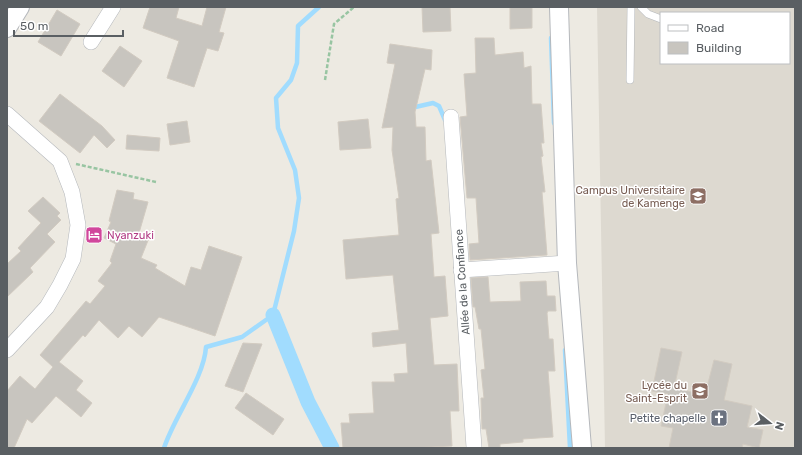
<svg xmlns="http://www.w3.org/2000/svg" width="802" height="455" viewBox="0 0 802 455" font-family="Rubik,sans-serif">
  <style>
    .education { fill: #ddd9d0; fill-rule: evenodd }
    .lines { fill: none; stroke-linecap: round; stroke-linejoin: round }
    .stream { stroke: #a1dcfe; stroke-width: 4.5 }
    .canal { stroke: #a1dcfe; stroke-width: 15 }
    .building { fill: #c8c5bf; stroke: #d2cbc1 }
    .service-casing { stroke: #b5b8bc; stroke-width: 8 }
    .minor-casing { stroke: #b5b8bc; stroke-width: 16 }
    .tertiary-casing { stroke: #b5b8bc; stroke-width: 20 }
    .path { stroke: #98c5a2; stroke-width: 2.5; stroke-dasharray: 4 2; stroke-linecap: butt }
    .service { stroke: #fff; stroke-width: 7 }
    .minor { stroke: #fff; stroke-width: 15 }
    .tertiary { stroke: #fff; stroke-width: 18 }
    .labels { text-anchor: middle; stroke-width: 3; stroke-linejoin: round; paint-order: stroke }
    .education-label { font-size: 11px; fill: #785e54; stroke: #fff; text-anchor: end }
    .hotel-label { font-size: 11px; fill: #b23c85; stroke: #fff; text-anchor: start }
    .street-label { font-size: 11px; fill: #5a5f63; stroke: #fff }
    .worship-label { font-size: 11px; fill: #5b616d; stroke: #fff; text-anchor: end }
  </style>
  <rect width="100%" height="100%" fill="#edeae2"/>
  <path class="education" d="M597,7H795V448H605ZM661,13H789V63H661Z"/>
  <g class="lines">
    <g class="stream">
      <polyline points="551,38 554,123"/>
      <polyline points="411,108 433,103 439,106 445,120"/>
      <polyline points="565,350 570,448"/>
      <path d="M164,448C174,417 204,378 206,347L242,337L273,315L294,231L299,198L295,170L278,128L276,98L291,80L297,63L298,26L319,7"/>
    </g>
    <polyline class="canal" points="273,315 308,402 332,448"/>
  </g>
  <g class="building">
    <polygon points="150,7 179,7 176,18 202,26 207,7 226,7 219,32 224,33 218,51 207,48 194,87 167,78 179,41 143,28"/>
    <polygon points="422,7 450,7 451,31 423,32"/>
    <polygon points="510,7 532,7 532,28 510,29"/>
    <polygon points="57,10 80,24 61,56 38,42"/>
    <polygon points="475,38 494,38 495,55 523,52 524,68 531,66 532,104 541,104 544,143 541,143 543,156 541,157 545,192 542,192 547,255 470,260 469,244 479,243 476,198 467,198 460,117 467,116 464,74 476,73"/>
    <polygon points="390,44 432,50 431,70 425,69 415,112 416,127 425,127 426,161 431,160 439,233 431,234 434,277 445,276 448,316 430,318 434,365 457,364 459,411 450,411 452,446 411,448 343,448 341,423 350,423 349,414 374,413 372,382 395,382 394,374 408,373 406,343 373,347 372,333 399,330 393,275 346,279 343,240 399,235 396,199 399,198 392,150 393,127 382,128 395,64 387,63"/>
    <polygon points="120,46 142,61 124,87 102,71"/>
    <polygon points="60,94 102,126 115,140 107,148 94,135 80,153 39,121"/>
    <polygon points="368,119 371,148 340,150 338,122"/>
    <polygon points="187,121 190,142 170,145 167,124"/>
    <polygon points="127,135 160,138 159,151 126,149"/>
    <polygon points="117,190 134,193 133,199 148,202 139,233 149,238 141,258 157,265 155,268 185,286 191,267 201,270 209,246 242,257 215,336 159,317 142,337 129,326 118,338 99,320 85,337 83,335 59,362 83,381 76,390 92,403 81,417 56,396 32,423 27,419 14,448 7,448 7,391 20,376 35,389 53,367 40,355 86,301 90,304 105,286 98,281 112,263 110,261 116,244 104,238 111,222 109,221"/>
    <polygon points="43,197 60,213 57,216 61,220 47,234 55,242 30,268 33,272 7,297 7,264 21,251 18,248 41,223 28,211"/>
    <polygon points="488,277 490,302 521,301 520,282 546,281 547,296 555,296 556,311 548,311 547,313 549,339 553,339 555,371 548,371 553,437 523,439 523,442 500,444 500,448 489,448 486,429 482,429 481,398 484,398 481,370 485,369 481,329 479,329 475,307 473,307 471,278"/>
    <polygon points="243,343 262,344 243,392 225,386"/>
    <polygon points="661,348 682,352 674,388 705,395 714,360 732,364 724,400 752,406 747,427 763,430 759,448 743,444 742,448 669,448 673,428 661,426 668,394 652,391"/>
    <polygon points="246,393 284,419 273,435 235,408"/>
  </g>
  <g class="lines">
    <g class="service-casing">
      <g id="service">
        <polyline points="641,7 648,14 661,19"/>
        <polyline points="630,80 631,7"/>
      </g>
    </g>
    <g class="minor-casing">
      <g id="minor">
        <polyline points="91,42 113,7"/>
        <polyline points="7,114 60,161 72,192 78,225 73,259 60,285 47,307 7,350"/>
        <polyline points="451,117 474,447"/>
        <polyline points="461,270 567,263"/>
      </g>
    </g>
    <g class="tertiary-casing">
      <g id="tertiary">
        <polyline points="559,7 567,263 582,448"/>
        <polyline points="7,28 20,7"/>
      </g>
    </g>
    <g class="path">
      <polyline points="325,80 334,24 354,7"/>
      <polyline points="76,164 156,182"/>
    </g>
    <use href="#service" class="service"/>
    <use href="#minor" class="minor"/>
    <use href="#tertiary" class="tertiary"/>
  </g>
  <defs>
    <g id="university-square" transform="scale(0.9)"><rect x="-9" y="-9" width="18" height="18" rx="4" fill="#8d6e63" stroke="#fff"/><path d="M0-5L7-2L0 1L-7-2ZM-4 1L0 2.5L4 1V4Q0 6-4 4Z" fill="#fff"/></g>
    <g id="hotel-square" transform="scale(0.9)"><rect x="-9" y="-9" width="18" height="18" rx="4" fill="#d1479c" stroke="#fff"/><path d="M-6-4.5h1.5V1H6V5H4.5V3h-9V5H-6ZM-4 0a1.8 1.8 0 1 1 3.6 0ZM.5 0V-2.5h3Q6-2.5 6 0Z" fill="#fff"/></g>
    <g id="school-square" transform="scale(0.9)"><rect x="-9" y="-9" width="18" height="18" rx="4" fill="#8d6e63" stroke="#fff"/><path d="M0-5L7-2L0 1L-7-2ZM-4 1L0 2.5L4 1V4Q0 6-4 4Z" fill="#fff"/></g>
    <g id="church-square" transform="scale(0.9)"><rect x="-9" y="-9" width="18" height="18" rx="4" fill="#6b7280" stroke="#fff"/><path d="M-1.2-6h2.4v3.5h3.3v2.4h-3.3V6h-2.4V-.1h-3.3v-2.4h3.3Z" fill="#fff"/></g>
  </defs>
  <g fill-rule="evenodd">
    <use href="#university-square" x="698" y="196"/>
    <use href="#hotel-square" x="94" y="235"/>
    <use href="#school-square" x="700" y="391"/>
    <use href="#church-square" x="719" y="418"/>
  </g>
  <g class="labels">
    <g class="education-label">
      <text x="685" y="194">Campus Universitaire<tspan x="685" dy="13">de Kamenge</tspan></text>
      <text x="687" y="389">Lycée du<tspan x="687" dy="13">Saint-Esprit</tspan></text>
    </g>
    <g class="hotel-label">
      <text x="107" y="239">Nyanzuki</text>
    </g>
    <g class="street-label">
      <text transform="translate(462 282) rotate(-94)" y="4">Allée de la Confiance</text>
    </g>
    <g class="worship-label">
      <text x="706" y="422">Petite chapelle</text>
    </g>
  </g>
  <rect width="802" height="455" fill="none" stroke="#5a5f63" stroke-width="16"/>
  <rect x="660" y="12" width="130" height="52" fill="#ffffff" stroke="#bdbfc1"/>
  <rect x="668" y="25" width="20" height="6" fill="#ffffff" stroke="#bdbfc1"/>
  <text x="696" y="32" font-size="12" fill="#5a5f63">Road</text>
  <rect x="668" y="42" width="20" height="12" fill="#c8c5bf" stroke="#bdbfc1"/>
  <text x="696" y="52" font-size="12" fill="#5a5f63">Building</text>
  <g transform="translate(770 423) rotate(107)" stroke="#ffffff" stroke-width="3" paint-order="stroke">
  <path d="M0-3L7 15L0 10L-7 15Z" fill="#5a5f63"/>
  <text y="-6" font-size="11" font-weight="bold" text-anchor="middle" fill="#5a5f63">N</text>
  </g>
  <path d="M14 30v6h109v-6" fill="none" stroke="#5a5f63" stroke-width="2"/>
  <text x="20" y="30" font-size="12" fill="#5a5f63" stroke="#ffffff" stroke-width="3" paint-order="stroke">50 m</text>
</svg>
